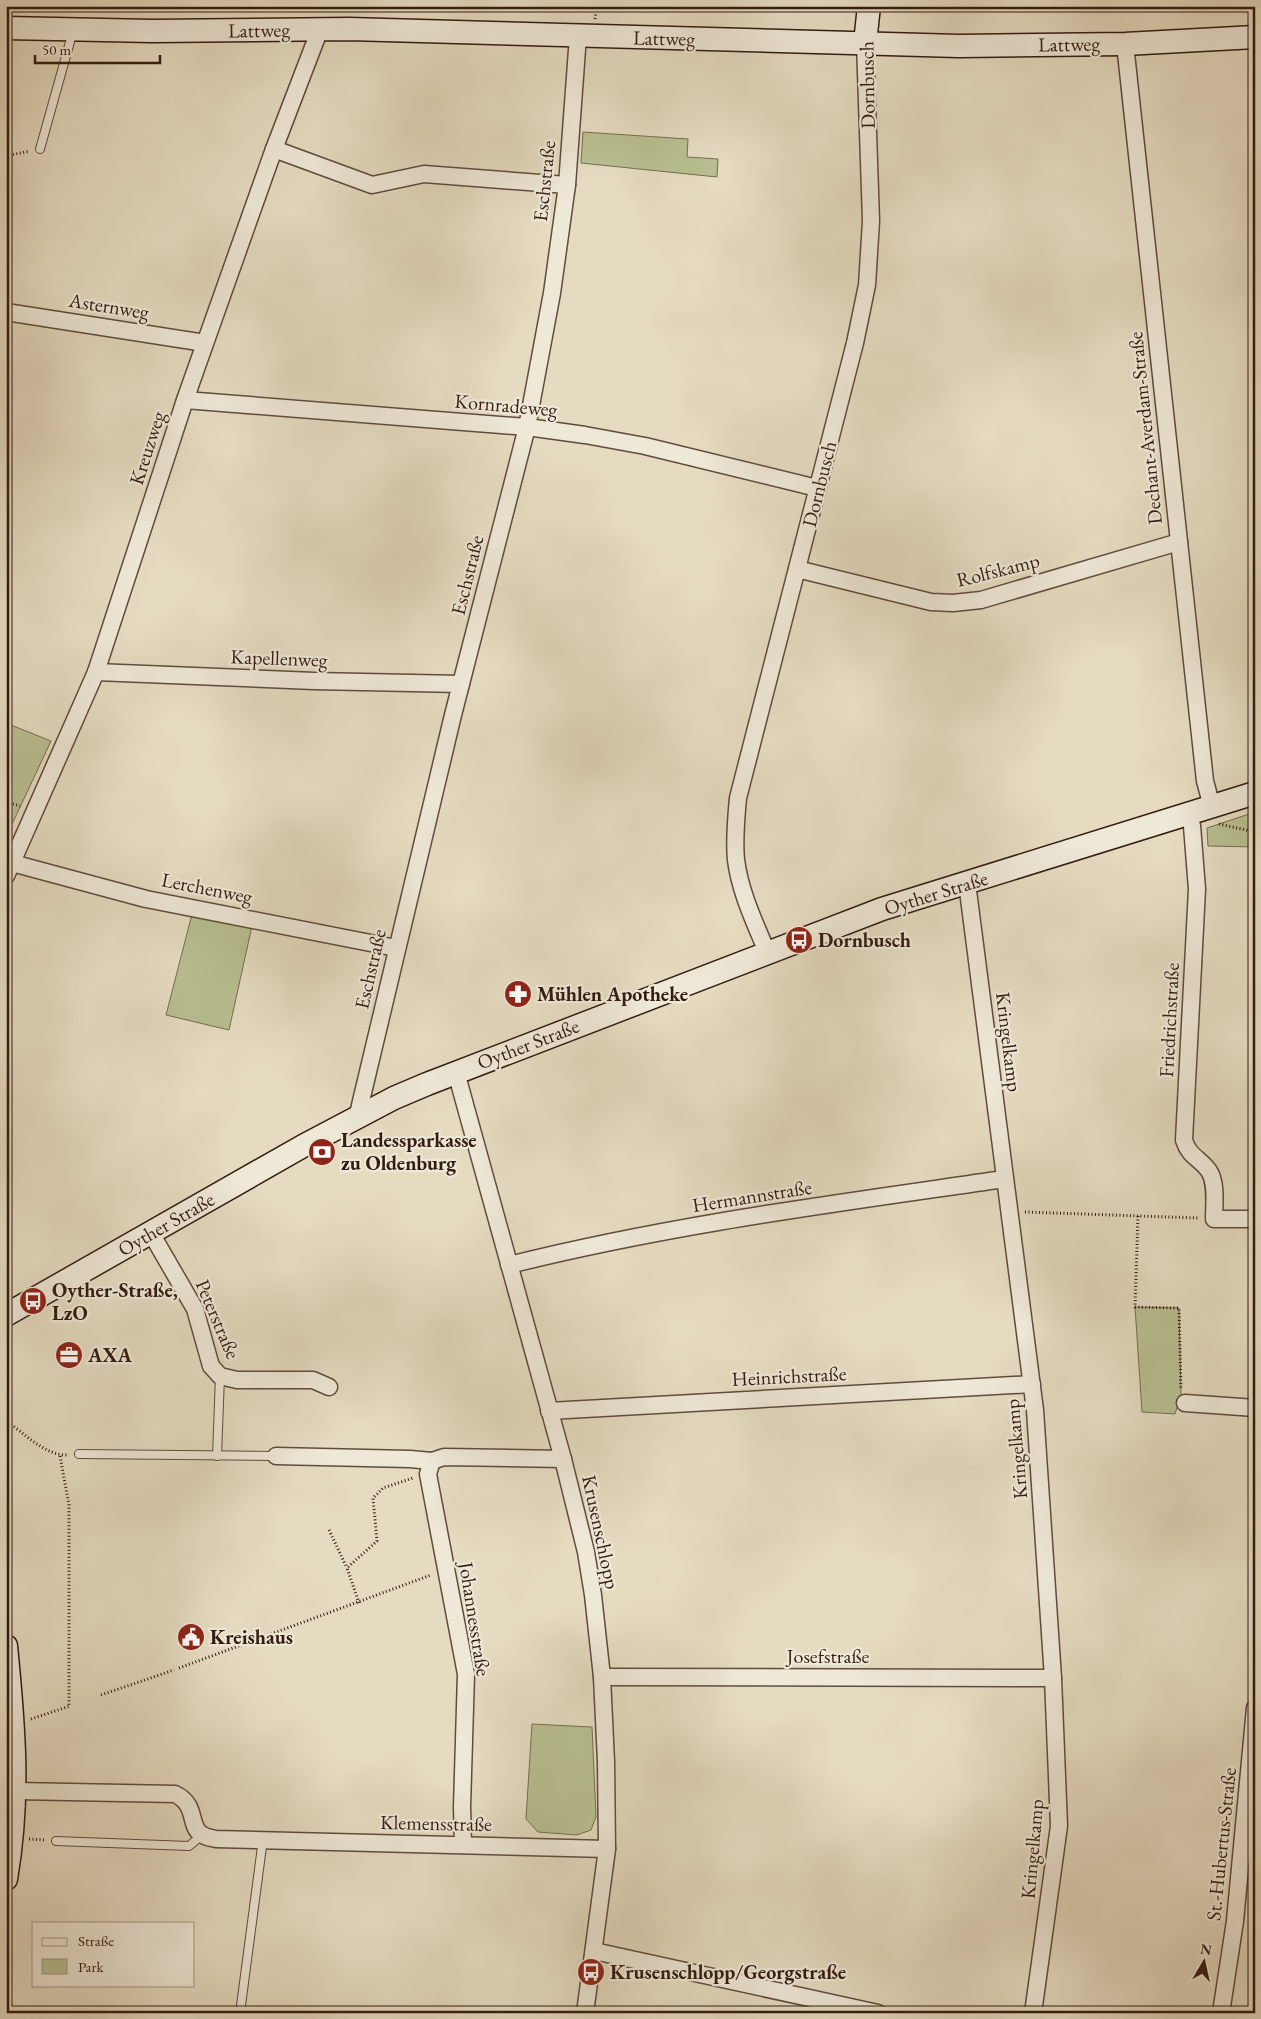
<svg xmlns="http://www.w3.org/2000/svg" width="1261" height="2019" viewBox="0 0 1261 2019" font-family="'EB Garamond',serif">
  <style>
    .green { fill: #b8bf91; stroke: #766d51 }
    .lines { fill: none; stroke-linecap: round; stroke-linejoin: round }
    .lane-casing { stroke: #604b3d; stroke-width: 10 }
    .street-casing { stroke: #604b3d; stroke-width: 19 }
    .secondary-casing { stroke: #331b11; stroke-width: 25 }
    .path { stroke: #331b11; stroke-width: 3; stroke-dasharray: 1 2.5; stroke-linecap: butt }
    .lane { stroke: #eee8d7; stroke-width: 8 }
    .street { stroke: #eee8d7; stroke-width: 16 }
    .secondary { stroke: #eee8d7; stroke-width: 22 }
    .labels { text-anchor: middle; stroke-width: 4.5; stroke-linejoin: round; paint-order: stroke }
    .street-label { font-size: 20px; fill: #331b11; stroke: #eee8d7 }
    .poi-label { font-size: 20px; font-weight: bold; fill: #331b11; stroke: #eee8d7; text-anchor: start }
  </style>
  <rect width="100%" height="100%" fill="#e5dbc1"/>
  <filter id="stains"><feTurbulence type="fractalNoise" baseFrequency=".004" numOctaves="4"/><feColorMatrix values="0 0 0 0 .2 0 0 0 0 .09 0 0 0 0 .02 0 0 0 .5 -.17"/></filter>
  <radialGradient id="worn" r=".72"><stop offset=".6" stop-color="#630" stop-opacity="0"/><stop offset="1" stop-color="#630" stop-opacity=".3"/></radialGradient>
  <g class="green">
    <polygon points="583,132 688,139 687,157 718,159 717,177 581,163"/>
    <polygon points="6,723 51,741 6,837"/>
    <polygon points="1255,812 1255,847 1208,846 1207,828"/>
    <polygon points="192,914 252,926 229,1030 166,1015"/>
    <polygon points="1135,1307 1179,1308 1181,1395 1175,1414 1142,1412"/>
    <polygon points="532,1724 592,1727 596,1817 591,1830 577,1835 538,1832 526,1819"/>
  </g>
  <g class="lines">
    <g class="lane-casing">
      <g id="lane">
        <polyline points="40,149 73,31"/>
        <polyline points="79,1454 276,1456"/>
        <polyline points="217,1456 220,1376"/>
        <polyline points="56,1841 189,1846 202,1835"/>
        <polyline points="240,2013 263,1839"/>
      </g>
    </g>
    <g class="street-casing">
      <g id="street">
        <polyline points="1125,44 1205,781 1212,807"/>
        <polyline points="274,149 372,185 424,174 567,185"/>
        <polyline points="6,312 205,343"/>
        <polyline points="185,400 527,427 585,435 645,446 817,488"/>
        <polyline points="797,569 931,602 953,603 981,600 1179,542"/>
        <polyline points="96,672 314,681 461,684"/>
        <path d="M1189,814L1192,826L1197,889L1184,1140C1189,1157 1200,1158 1209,1171C1217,1183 1214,1205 1214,1219H1255"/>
        <polyline points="12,863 146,899 396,948"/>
        <polyline points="6,876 96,672 185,400 274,149 320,29"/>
        <polyline points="967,883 1035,1410 1053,1678 1059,1826 1033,2013"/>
        <path d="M767,952C755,923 740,892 736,860C734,840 736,819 738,798L855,343L867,285L871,221L865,43"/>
        <polyline points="456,1072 563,1459 586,1552 593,1595 602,1677 606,1762 607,1849 585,2013"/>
        <polyline points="357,1118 453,715 527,427 552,293 567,185 578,36"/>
        <polyline points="151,1233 195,1309 211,1366 220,1376 237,1380 313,1380 329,1387"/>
        <path d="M509,1265C672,1224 839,1203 1004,1179"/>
        <polyline points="1185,1403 1255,1408"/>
        <polyline points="549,1411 1032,1384"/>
        <polyline points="276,1456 410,1459 432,1461 428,1474 466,1674 462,1807 463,1845"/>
        <polyline points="432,1461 444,1457 563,1459"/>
        <polyline points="602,1677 1053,1678"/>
        <path d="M16,1791L175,1794C198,1805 188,1825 201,1834C205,1837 211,1838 216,1839L607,1849"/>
        <polyline points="594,1951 878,2013"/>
        <polyline points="1221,2013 1235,1921 1255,1708"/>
      </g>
    </g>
    <g class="secondary-casing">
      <g id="secondary">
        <polyline points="6,28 152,31 349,29 959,46 1125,44 1255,37"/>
        <polyline points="865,43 869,6"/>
        <polyline points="6,1315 303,1146 394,1098 427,1084 882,909 1255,793"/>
        <path d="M6,1646C14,1727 20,1797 6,1879"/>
      </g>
    </g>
    <g class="path">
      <polyline points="349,6 353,7"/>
      <polyline points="595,19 597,6"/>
      <polyline points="6,156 30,151"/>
      <polyline points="6,802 20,806"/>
      <polyline points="1219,824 1255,832"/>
      <polyline points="1025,1212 1198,1218"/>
      <polyline points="1138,1216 1135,1307 1179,1308 1181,1389"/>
      <path d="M6,1420C23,1433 47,1457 69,1455"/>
      <polyline points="60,1456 69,1505 69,1706"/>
      <polyline points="329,1530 347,1568"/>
      <polyline points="359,1603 347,1568 377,1541 373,1498 383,1488 413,1478"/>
      <polyline points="179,1668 431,1575"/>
      <polyline points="101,1695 174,1670"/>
      <polyline points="31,1719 70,1706"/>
      <polyline points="29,1839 46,1840"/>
    </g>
    <use href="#lane" class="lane"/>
    <use href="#street" class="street"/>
    <use href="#secondary" class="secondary"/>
  </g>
  <defs>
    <g id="bus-disc" transform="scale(1.4375)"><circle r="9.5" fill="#8f2418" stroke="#eee8d7"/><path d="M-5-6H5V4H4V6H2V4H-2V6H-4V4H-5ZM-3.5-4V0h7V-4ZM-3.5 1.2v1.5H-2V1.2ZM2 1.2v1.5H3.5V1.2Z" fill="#fff"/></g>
    <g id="pharmacy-disc" transform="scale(1.4375)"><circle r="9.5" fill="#8f2418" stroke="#eee8d7"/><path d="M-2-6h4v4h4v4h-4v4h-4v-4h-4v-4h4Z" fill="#fff"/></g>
    <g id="bank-disc" transform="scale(1.4375)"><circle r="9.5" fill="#8f2418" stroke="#eee8d7"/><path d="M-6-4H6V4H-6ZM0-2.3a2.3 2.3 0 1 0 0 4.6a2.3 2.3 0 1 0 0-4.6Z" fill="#fff"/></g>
    <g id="office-disc" transform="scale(1.4375)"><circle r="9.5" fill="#8f2418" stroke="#eee8d7"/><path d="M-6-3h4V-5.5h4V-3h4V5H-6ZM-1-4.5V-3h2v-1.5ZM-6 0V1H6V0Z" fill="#fff"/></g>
    <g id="civic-disc" transform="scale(1.4375)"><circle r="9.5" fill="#8f2418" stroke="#eee8d7"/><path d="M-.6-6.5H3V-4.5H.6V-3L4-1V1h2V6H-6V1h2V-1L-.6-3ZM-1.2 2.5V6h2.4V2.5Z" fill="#fff"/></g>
  </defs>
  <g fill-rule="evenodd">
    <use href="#bus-disc" x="799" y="940"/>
    <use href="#pharmacy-disc" x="518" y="994"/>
    <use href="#bank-disc" x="322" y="1152"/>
    <use href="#bus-disc" x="33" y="1301"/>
    <use href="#office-disc" x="69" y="1355"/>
    <use href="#civic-disc" x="191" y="1637"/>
    <use href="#bus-disc" x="591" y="1972"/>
  </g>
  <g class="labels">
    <g class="street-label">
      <text transform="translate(259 30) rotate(-1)" y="7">Lattweg</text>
      <text transform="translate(664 38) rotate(1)" y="7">Lattweg</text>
      <text transform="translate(1069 44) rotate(-1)" y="7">Lattweg</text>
      <text transform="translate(867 85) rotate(-91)" y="7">Dornbusch</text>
      <text transform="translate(544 181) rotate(-84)" y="7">Eschstraße</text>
      <text transform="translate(109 306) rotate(9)" y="7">Asternweg</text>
      <text transform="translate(506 405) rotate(5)" y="7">Kornradeweg</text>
      <text transform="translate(1145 428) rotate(-96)" y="7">Dechant-Averdam-Straße</text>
      <text transform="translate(147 448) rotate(-72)" y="7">Kreuzweg</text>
      <text transform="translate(819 484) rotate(-76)" y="7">Dornbusch</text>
      <text transform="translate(998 570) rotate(-14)" y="7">Rolfskamp</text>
      <text transform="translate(467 575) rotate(-76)" y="7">Eschstraße</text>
      <text transform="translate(279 658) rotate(2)" y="7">Kapellenweg</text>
      <text transform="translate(207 888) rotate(11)" y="7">Lerchenweg</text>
      <text transform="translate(936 893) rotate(-17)" y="7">Oyther Straße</text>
      <text transform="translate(370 969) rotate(-77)" y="7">Eschstraße</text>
      <text transform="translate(1169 1020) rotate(-87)" y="7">Friedrichstraße</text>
      <text transform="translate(1009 1042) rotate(83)" y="7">Kringelkamp</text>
      <text transform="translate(528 1044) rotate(-21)" y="7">Oyther Straße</text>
      <text transform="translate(752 1196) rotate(-9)" y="7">Hermannstraße</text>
      <text transform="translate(166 1224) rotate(-30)" y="7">Oyther Straße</text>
      <text transform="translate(218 1319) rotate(67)" y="7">Peterstraße</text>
      <text transform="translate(789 1376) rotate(-3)" y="7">Heinrichstraße</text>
      <text transform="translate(1016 1449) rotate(-95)" y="7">Kringelkamp</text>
      <text transform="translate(601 1532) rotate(78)" y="7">Krusenschlopp</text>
      <text transform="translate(475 1619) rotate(81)" y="7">Johannesstraße</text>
      <text x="828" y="1663">Josefstraße</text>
      <text transform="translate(436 1823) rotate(1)" y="7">Klemensstraße</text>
      <text transform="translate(1221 1844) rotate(-84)" y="7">St.-Hubertus-Straße</text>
      <text transform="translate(1032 1849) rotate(-85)" y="7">Kringelkamp</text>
    </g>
    <g class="poi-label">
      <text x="818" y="947">Dornbusch</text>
      <text x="537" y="1001">Mühlen Apotheke</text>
      <text x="341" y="1147">Landessparkasse<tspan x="341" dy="23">zu Oldenburg</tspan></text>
      <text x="52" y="1297">Oyther-Straße,<tspan x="52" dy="23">LzO</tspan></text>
      <text x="88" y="1362">AXA</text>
      <text x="210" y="1644">Kreishaus</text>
      <text x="610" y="1979">Krusenschlopp/Georgstraße</text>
    </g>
  </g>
  <rect width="1261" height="2019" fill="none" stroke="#e5dbc1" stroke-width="25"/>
  <rect x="8" y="8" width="1246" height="2004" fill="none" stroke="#331b11" stroke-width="2.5"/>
  <rect x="12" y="12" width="1236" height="1994" fill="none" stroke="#331b11"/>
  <rect x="32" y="1922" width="162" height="65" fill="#eee8d7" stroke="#a39688"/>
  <rect x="42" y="1938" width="25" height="8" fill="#eee8d7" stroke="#a39688"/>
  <text x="78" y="1946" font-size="15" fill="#331b11">Straße</text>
  <rect x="42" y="1959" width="25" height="15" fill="#b8bf91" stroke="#a39688"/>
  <text x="78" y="1972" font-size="15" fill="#331b11">Park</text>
  <g transform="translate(1204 1962) rotate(9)" stroke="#eee8d7" stroke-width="4" paint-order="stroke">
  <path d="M0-4L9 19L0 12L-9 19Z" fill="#331b11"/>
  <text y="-8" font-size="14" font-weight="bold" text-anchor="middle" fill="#331b11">N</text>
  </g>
  <path d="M35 55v8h125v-8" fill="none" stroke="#331b11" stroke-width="2.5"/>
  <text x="42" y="55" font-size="15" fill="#331b11" stroke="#eee8d7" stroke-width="4" paint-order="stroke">50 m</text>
  <rect width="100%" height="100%" filter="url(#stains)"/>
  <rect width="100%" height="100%" fill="url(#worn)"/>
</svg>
